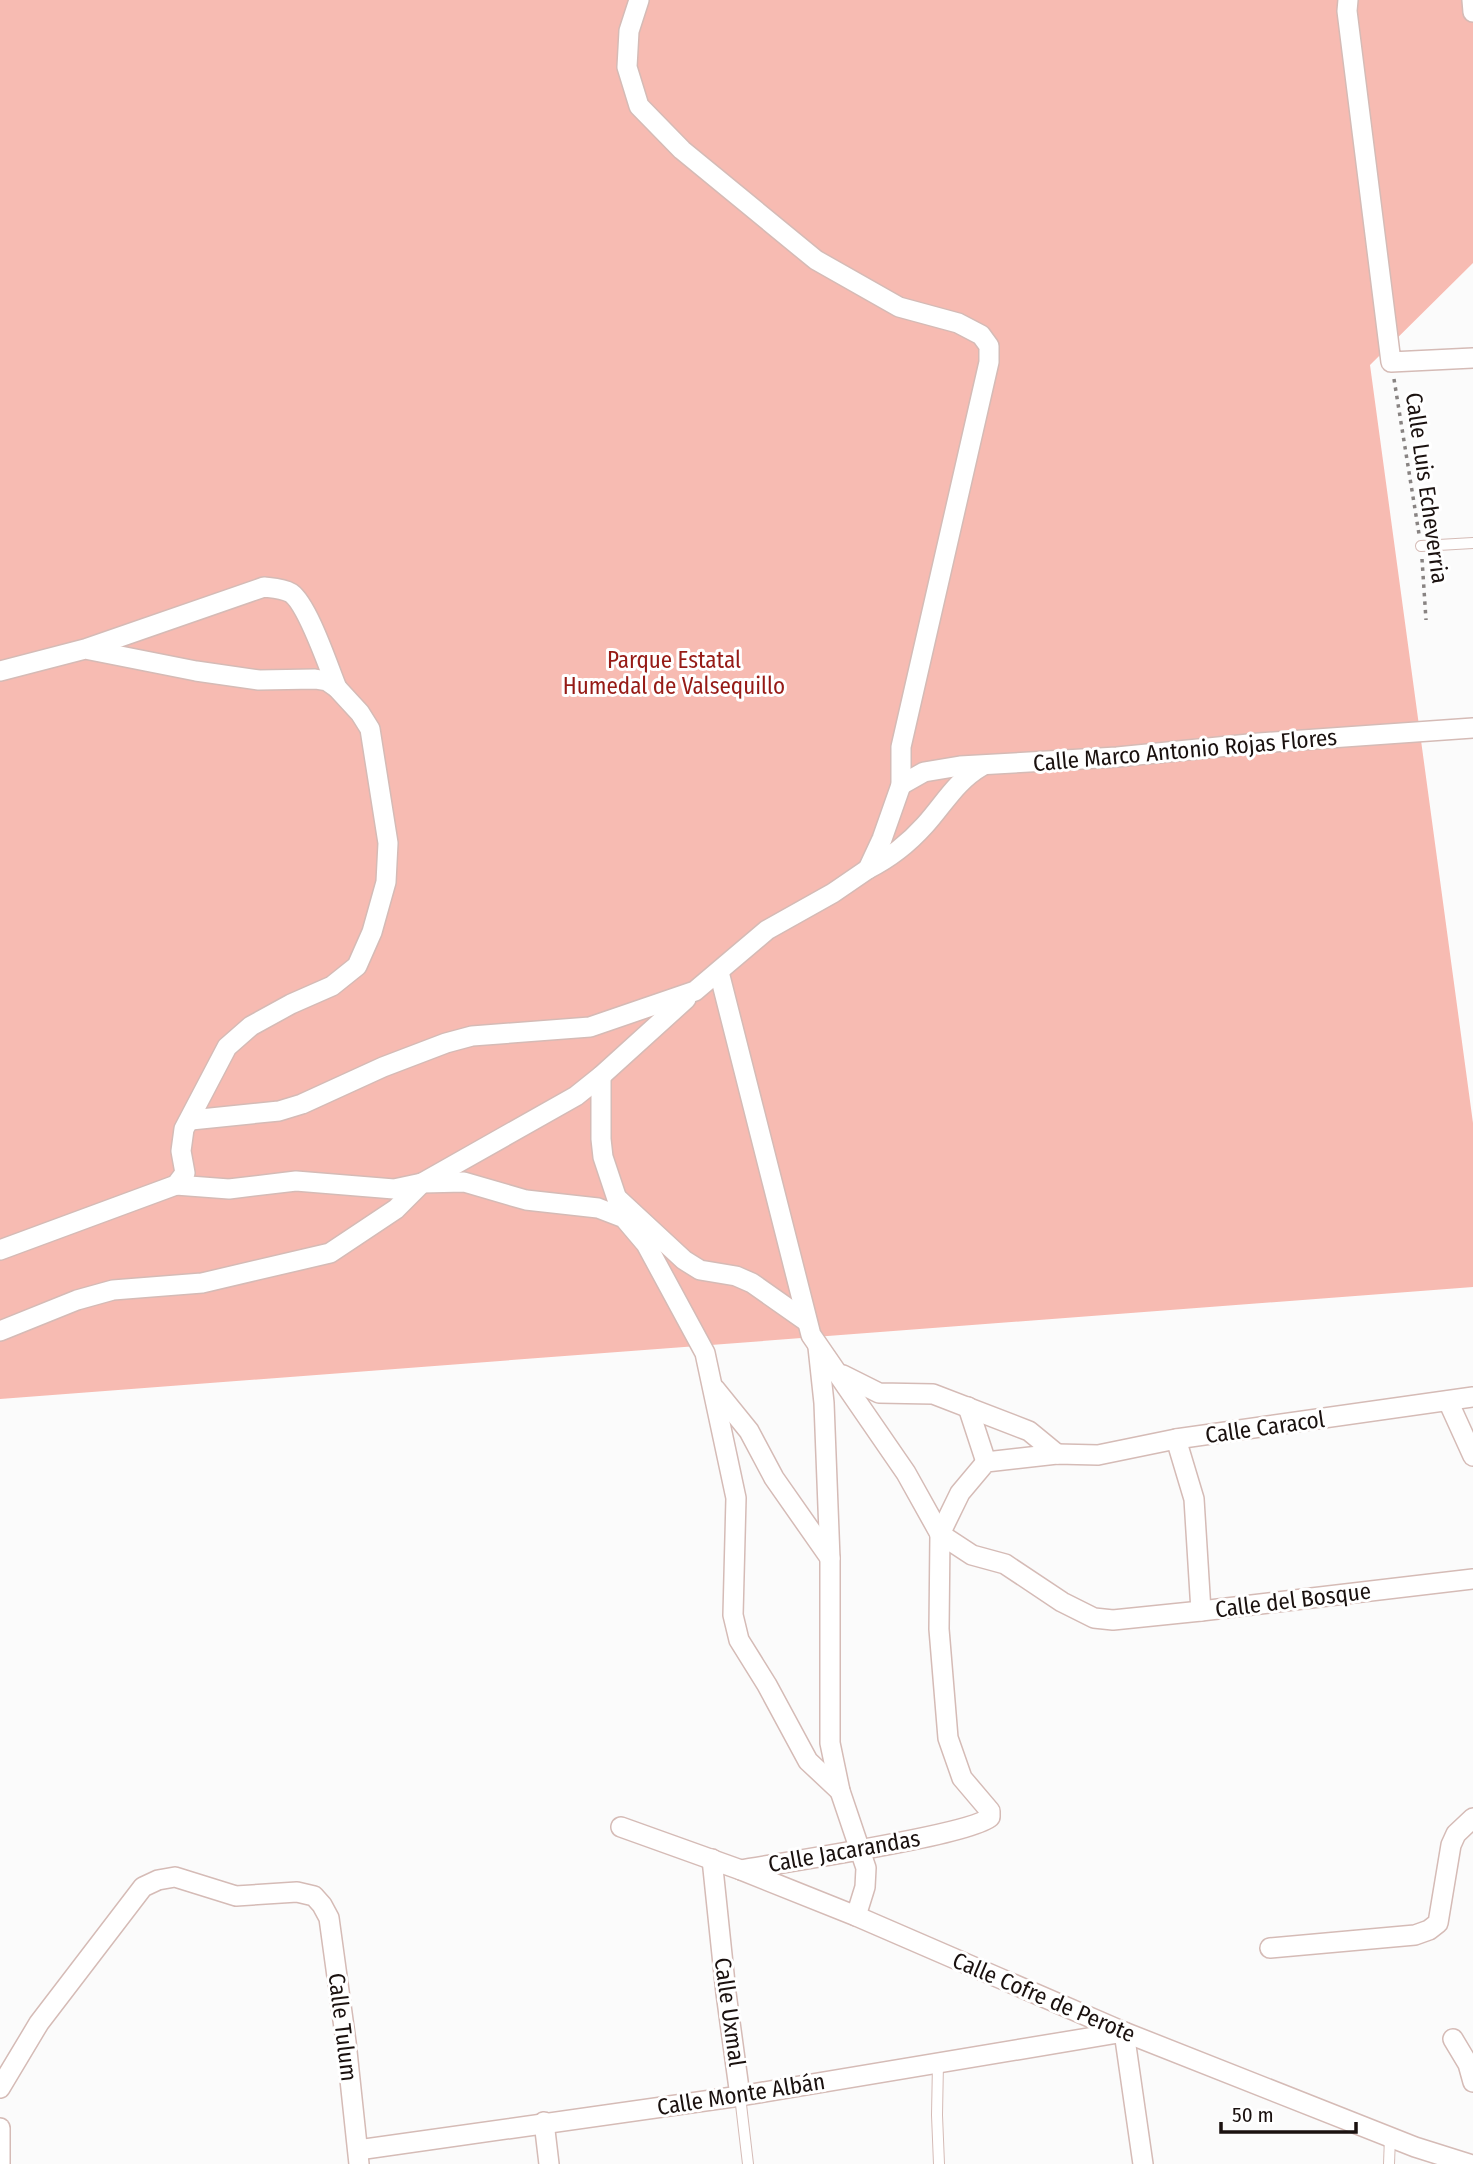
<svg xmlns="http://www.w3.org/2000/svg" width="1473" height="2164" viewBox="0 0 1473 2164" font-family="'Fira Sans Condensed',sans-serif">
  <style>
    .green { fill: #f7bbb2 }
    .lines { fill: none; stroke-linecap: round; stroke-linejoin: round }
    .lane-casing { stroke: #d5bbb6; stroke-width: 12 }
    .street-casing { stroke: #d5bbb6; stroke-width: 22 }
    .path { stroke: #888382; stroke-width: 3.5; stroke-dasharray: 3.5 5; stroke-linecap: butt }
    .lane { stroke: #fff; stroke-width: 10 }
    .street { stroke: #fff; stroke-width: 19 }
    .labels { text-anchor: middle; stroke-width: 6; stroke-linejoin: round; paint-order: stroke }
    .street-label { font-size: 23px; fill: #1a110f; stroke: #fff }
    .park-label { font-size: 23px; fill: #961b16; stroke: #fff }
  </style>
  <rect width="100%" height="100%" fill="#fbfbfb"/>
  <polygon class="green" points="0,0 1473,0 1473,263 1370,365 1473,1123 1473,1287 0,1399"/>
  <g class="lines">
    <g class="lane-casing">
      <g id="lane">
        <polyline points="1421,546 1473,543"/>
        <polyline points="938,2063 937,2115 939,2164"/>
        <polyline points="740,2096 748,2164"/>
        <polyline points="1389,2164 1390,2137"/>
      </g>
    </g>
    <g class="street-casing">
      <g id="street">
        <polyline points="1348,0 1347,11 1391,362 1473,358"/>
        <polyline points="1472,0 1473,12"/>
        <path d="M88,648L264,587C273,588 282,588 291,593C308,605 328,666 337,688"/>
        <polyline points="0,671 85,649 196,671 259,680 315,679 327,681 337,688 360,713 370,729 388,843 386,882 372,932 357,966 332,986 291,1004 251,1026 227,1047 184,1129 181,1151 185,1173 176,1185 0,1250"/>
        <polyline points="901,785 924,772 960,766 1117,757 1259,743 1473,728"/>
        <path d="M868,869C890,858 908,844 925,825C944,804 956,781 982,766"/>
        <polyline points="719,972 811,1335 906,1473 940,1534 972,1555 1005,1564 1062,1602 1094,1618 1113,1620 1201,1611 1473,1579"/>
        <polyline points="601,1076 601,1139 603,1157 621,1211"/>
        <polyline points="191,1120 279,1111 302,1104 383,1067 446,1043 472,1036 590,1027 695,991 767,930 833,893 868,869 882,839 901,785 901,747 989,362 989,346 981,335 958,323 899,307 816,260 682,150 639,106 627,67 629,31 639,0"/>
        <polyline points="176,1185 229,1189 296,1181 394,1189 422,1183 464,1182 526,1200 598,1208 624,1218 646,1244 705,1353 736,1498 733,1615 739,1640 767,1685 808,1761 840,1791"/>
        <polyline points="617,1198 684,1260 700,1270 736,1276 752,1283 806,1321"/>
        <polyline points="0,1331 77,1300 113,1290 202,1283 330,1253 396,1209 422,1183 576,1096 601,1076 686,999"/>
        <polyline points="818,1347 824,1403 830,1559 830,1743 840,1791 866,1868 865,1887 856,1916"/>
        <polyline points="843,1375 879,1393 933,1394 1029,1431 1057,1454"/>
        <polyline points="715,1389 749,1431 774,1478 830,1558"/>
        <polyline points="1448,1401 1473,1456"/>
        <polyline points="968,1407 986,1462"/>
        <polyline points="1176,1439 1194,1499 1201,1611"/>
        <polyline points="621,1827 741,1870 856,1916 1124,2032 1415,2147 1469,2164"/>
        <polyline points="712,1859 726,1993 740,2096"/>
        <path d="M741,1870C780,1863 971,1835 990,1817V1811L962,1778L948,1738L939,1629L940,1534L960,1493L986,1462L1057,1454L1098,1455L1176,1439L1473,1397"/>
        <polyline points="1270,1948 1415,1935 1429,1930 1438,1923 1451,1845 1456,1834 1473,1818"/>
        <polyline points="1453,2039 1468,2064 1473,2082"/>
        <polyline points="0,2088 39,2023 143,1887 158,1880 175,1877 236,1896 297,1892 314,1896 322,1905 329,1918 346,2042 359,2164"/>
        <polyline points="544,2122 549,2164"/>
        <polyline points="0,2128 0,2164"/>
        <polyline points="358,2150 740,2096 1124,2032 1143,2164"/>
      </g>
    </g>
    <g class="path">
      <polyline points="1394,379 1419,534"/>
      <polyline points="1422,559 1426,620"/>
    </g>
    <use href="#lane" class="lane"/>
    <use href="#street" class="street"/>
  </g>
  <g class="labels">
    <g class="street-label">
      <text transform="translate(1427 488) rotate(82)" y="8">Calle Luis Echeverria</text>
      <text transform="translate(1185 750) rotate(-5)" y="8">Calle Marco Antonio Rojas Flores</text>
      <text transform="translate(1265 1427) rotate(-8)" y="8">Calle Caracol</text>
      <text transform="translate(1293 1600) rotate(-7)" y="8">Calle del Bosque</text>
      <text transform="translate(844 1851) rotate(-10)" y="8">Calle Jacarandas</text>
      <text transform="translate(1044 1997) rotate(23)" y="8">Calle Cofre de Perote</text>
      <text transform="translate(730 2012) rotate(82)" y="8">Calle Uxmal</text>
      <text transform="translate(343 2027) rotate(83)" y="8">Calle Tulum</text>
      <text transform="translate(741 2094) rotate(-9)" y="8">Calle Monte Albán</text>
    </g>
    <g class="park-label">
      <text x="674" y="668">Parque Estatal<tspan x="674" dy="26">Humedal de Valsequillo</tspan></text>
    </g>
  </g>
  <path d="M1221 2122v10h135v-10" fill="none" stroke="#1a110f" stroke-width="3.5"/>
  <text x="1232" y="2122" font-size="21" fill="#1a110f" stroke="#ffffff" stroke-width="5" paint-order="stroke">50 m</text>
</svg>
